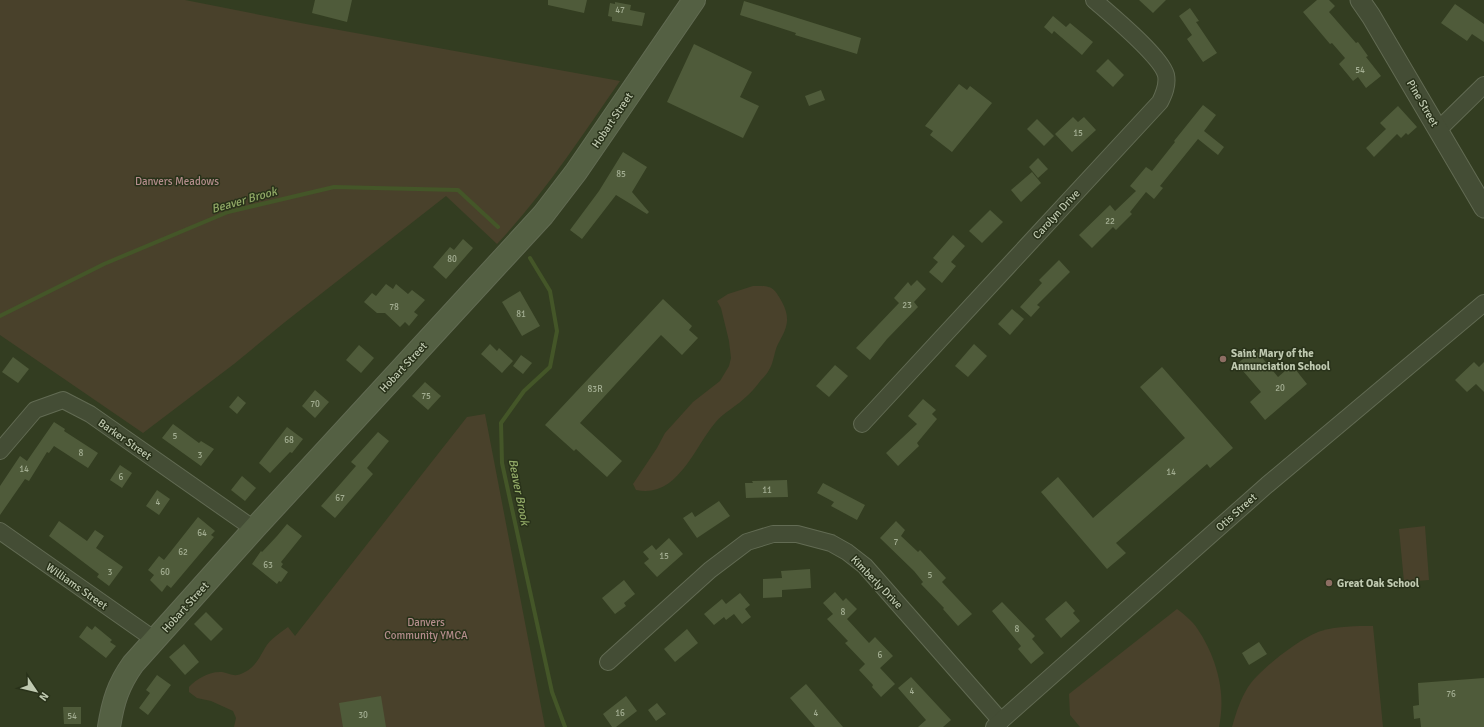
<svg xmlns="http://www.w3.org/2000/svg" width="1484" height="727" viewBox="0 0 1484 727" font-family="Signika,sans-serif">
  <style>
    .green { fill: #49412b }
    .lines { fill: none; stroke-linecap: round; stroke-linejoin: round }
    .stream { stroke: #445628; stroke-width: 4 }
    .building { fill: #4f5b3a }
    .minor-casing { stroke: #626b53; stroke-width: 18 }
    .tertiary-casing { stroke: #626b53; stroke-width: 21 }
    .secondary-casing { stroke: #626b53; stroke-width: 24 }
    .minor { stroke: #444d35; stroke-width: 16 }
    .tertiary { stroke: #444d35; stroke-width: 19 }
    .secondary { stroke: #546043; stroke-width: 22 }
    .education-dot { fill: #8d6e63; stroke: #29321a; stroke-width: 1.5 }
    .labels { text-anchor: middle; stroke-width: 3; stroke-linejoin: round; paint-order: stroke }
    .number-label { font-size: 9px; fill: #a3ae92 }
    .street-label { font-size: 11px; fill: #bfc9b0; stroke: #29321a }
    .park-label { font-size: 11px; fill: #b48d8c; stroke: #29321a }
    .poi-label { font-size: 11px; font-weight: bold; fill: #bfc9b0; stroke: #29321a; text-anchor: start }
    .water-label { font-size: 12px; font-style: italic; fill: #92aa67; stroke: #29321a }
  </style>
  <rect width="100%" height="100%" fill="#333d21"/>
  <g class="green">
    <path d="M0,0H185L306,24L620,81C581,137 544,194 497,244L446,196L285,322L234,364L143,433L0,335Z"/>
    <path d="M753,286C771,286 773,286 782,302C791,319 787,328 778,344C774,352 774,362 769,370C767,374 764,377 761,380C757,385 753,391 747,396C737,406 724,412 715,423C694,448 677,499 636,490L633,484L657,448L665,433L693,402L720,381L729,366L731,358L729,341L721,308L717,301L728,294Z"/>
    <path d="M485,414L545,727H234L236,718L233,711L211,701L197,698L189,692V687C196,679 210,671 222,672C232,674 234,678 245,672C256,666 259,658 265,648C270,639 280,633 288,627L295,636L467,417Z"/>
    <polygon points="1425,526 1429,580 1404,582 1399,529"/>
    <path d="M1177,609C1183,613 1188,618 1193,623C1197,627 1199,632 1202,636C1218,663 1226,696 1219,727H1080L1070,715L1069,694Z"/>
    <path d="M1373,626L1383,727H1232C1236,713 1240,700 1248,687C1259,670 1301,637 1321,631C1338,626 1356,626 1373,626Z"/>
  </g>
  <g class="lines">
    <g class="stream">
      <polyline points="530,258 550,291 557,331 550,367 524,391 501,423 502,463 552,692 565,727"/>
      <polyline points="0,316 104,264 228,212 334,187 458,190 498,227"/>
    </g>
  </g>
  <g class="building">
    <polygon points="315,0 352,0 347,22 312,13"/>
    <polygon points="548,0 587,0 584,13 548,5"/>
    <polygon points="1139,0 1166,0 1153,13"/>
    <polygon points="1317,0 1329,0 1335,6 1329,12 1356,43 1358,42 1368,56 1366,57 1381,76 1366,88 1358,77 1353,81 1339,64 1345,58 1332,43 1330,44 1303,12"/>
    <polygon points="744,1 861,38 857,54 795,35 796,33 740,15"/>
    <polygon points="615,2 631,5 630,10 645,13 642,26 612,21 612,17 608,16 610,3 615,4"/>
    <polygon points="1455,4 1484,24 1484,42 1472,34 1467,41 1441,23"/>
    <polygon points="1190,8 1199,21 1196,22 1217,53 1203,62 1187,39 1192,35 1179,16"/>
    <polygon points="1053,16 1066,27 1070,23 1093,42 1082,55 1054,31 1052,34 1044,27"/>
    <polygon points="694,44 752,72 740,97 759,106 743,138 667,102"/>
    <polygon points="1108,59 1124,75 1113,87 1096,71"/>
    <polygon points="959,84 967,90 970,86 992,103 952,152 930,135 933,131 925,126"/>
    <polygon points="821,90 825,100 809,106 805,96"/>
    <polygon points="1203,105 1216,115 1204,131 1224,147 1218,155 1198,139 1160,186 1163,188 1154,199 1146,192 1130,212 1132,214 1116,230 1113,227 1092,248 1079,235 1110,205 1115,211 1136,191 1130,186 1146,167 1152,171 1175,142 1174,141"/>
    <polygon points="1398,106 1417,127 1408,135 1406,133 1401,138 1397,134 1374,157 1366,148 1386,129 1380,123"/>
    <polygon points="1073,117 1078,122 1084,117 1096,130 1072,152 1055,134"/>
    <polygon points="1037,119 1054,136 1044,146 1027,129"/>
    <polygon points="623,152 647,167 632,192 649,212 647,214 616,195 582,239 570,230 599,191"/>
    <polygon points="1038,158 1048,169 1038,178 1029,167"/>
    <polygon points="1032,172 1041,183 1021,202 1011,190"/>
    <polygon points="990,210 1003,222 982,243 969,231"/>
    <polygon points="953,235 965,246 951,262 956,266 942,283 929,272 938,262 933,258"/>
    <polygon points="463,239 473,248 446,279 433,267 450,247 454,250"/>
    <polygon points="1059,260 1070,272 1037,305 1040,307 1031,317 1020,307 1042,283 1039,280"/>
    <polygon points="917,280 926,289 914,302 918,307 887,339 870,360 856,348 899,303 894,298 908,282 911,286"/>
    <polygon points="386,284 393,289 396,284 408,294 412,290 425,300 414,312 418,315 409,326 405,322 400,327 385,313 377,313 364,302 372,293 376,296"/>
    <polygon points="520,291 540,326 522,336 502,302"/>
    <polygon points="663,299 692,326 689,330 698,338 682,355 661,335 580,423 622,461 607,477 576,449 574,451 545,425"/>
    <polygon points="1012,309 1024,319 1010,335 998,324"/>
    <polygon points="490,344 497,351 499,348 513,361 502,373 481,354"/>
    <polygon points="974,344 987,356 968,377 955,366"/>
    <polygon points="359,345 374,358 361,373 346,360"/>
    <polygon points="1255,349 1278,377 1292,365 1307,384 1265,420 1250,402 1261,392 1237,364"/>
    <polygon points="521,355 532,363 523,374 513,366"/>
    <polygon points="13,357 29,369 18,383 2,372"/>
    <polygon points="1474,362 1479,367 1484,362 1484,392 1476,384 1467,392 1455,380"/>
    <polygon points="835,365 848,376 829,397 816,386"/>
    <polygon points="1162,367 1233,448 1210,468 1207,464 1116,543 1126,553 1107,569 1041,492 1058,477 1093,518 1185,438 1140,387"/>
    <polygon points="425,382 441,396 428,410 412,396"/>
    <polygon points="315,390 329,402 315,418 302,406"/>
    <polygon points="238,396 246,403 237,414 229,407"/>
    <polygon points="923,399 936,410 932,414 937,419 917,443 919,446 898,466 886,453 917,424 908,416"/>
    <polygon points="54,422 65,429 64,431 98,453 88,468 54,446 49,453 47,452 29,481 25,479 0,515 0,486 20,456 27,461"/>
    <polygon points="173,424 199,443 201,441 214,449 201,466 162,438"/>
    <polygon points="287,427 303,439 292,453 290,452 270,473 259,463"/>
    <polygon points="378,432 389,441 367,468 373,474 335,518 321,506 356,466 351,462"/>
    <polygon points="120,465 132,473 122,488 110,480"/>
    <polygon points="242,476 256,488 245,501 231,490"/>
    <polygon points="787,480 788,497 746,498 745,483 753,483 752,481"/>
    <polygon points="823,483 865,505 857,520 831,506 834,502 817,493"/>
    <polygon points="157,490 170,499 159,515 146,506"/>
    <polygon points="719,501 730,516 697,538 683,518 692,512 695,517"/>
    <polygon points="198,517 215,531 211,535 214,537 171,588 167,585 162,592 150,580 154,575 148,570 159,556 164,560"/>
    <polygon points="59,521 87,541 95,530 104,536 96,548 123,567 109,586 97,577 99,574 49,536"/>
    <polygon points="896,521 905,530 901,536 918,552 920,550 946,578 942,582 972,614 958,626 943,609 944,608 921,584 923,582 914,571 880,538"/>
    <polygon points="287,524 302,536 281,562 283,564 281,567 288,572 281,582 279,581 277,584 252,564 261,551 262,552 277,536"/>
    <polygon points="669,538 683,554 657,577 644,563 649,559 643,552 652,545 656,550"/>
    <polygon points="810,569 811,588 782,590 782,597 763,598 763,579 782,578 781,571"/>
    <polygon points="624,580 635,594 624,603 626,606 615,614 602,598"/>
    <polygon points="835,592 843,601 846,598 857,609 847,619 869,643 875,637 893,656 880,668 895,684 881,697 872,687 873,685 859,670 865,664 845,643 848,641 827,619 833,614 823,603"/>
    <polygon points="740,593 750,605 745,609 751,617 742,624 734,614 726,620 724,617 714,625 704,614 722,599 726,604"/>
    <polygon points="1066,601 1075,611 1073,613 1080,621 1061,638 1045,619"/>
    <polygon points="1002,602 1035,636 1032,639 1044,653 1031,664 1018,649 1021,646 992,611"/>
    <polygon points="206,612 223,629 211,641 194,624"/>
    <polygon points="87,626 92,630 95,626 112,640 110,642 116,646 106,658 79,637"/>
    <polygon points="687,629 698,643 675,662 664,649"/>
    <polygon points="1259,642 1267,654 1249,665 1242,653"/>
    <polygon points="184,644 199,662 185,675 169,657"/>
    <polygon points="157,675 171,685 148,715 139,708 150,693 146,690"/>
    <polygon points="911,677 951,720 943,727 918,727 926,720 898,688"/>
    <polygon points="1484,678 1484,727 1421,727 1420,718 1414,719 1413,706 1419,705 1418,683"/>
    <polygon points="806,684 843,727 815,727 790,698"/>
    <polygon points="381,696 386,727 343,727 339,703"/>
    <polygon points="626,696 637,711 616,727 612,727 603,714"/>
    <polygon points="657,703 666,714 656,721 648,710"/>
    <polygon points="63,707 81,707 81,724 64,724"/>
  </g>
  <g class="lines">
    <g class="minor-casing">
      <g id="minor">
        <polyline points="1438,130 1484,85"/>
        <path d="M862,424L1160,102C1164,94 1168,85 1166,75C1161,56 1111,15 1094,0"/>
        <polyline points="0,451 35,410 63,400 90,414 254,529"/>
        <polyline points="0,531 155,640"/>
        <polyline points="608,662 710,570 747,542 773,534 797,534 831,543 847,552 865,566 1001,721"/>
        <polyline points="994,727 1267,485 1484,303"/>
      </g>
    </g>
    <g class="tertiary-casing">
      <polyline id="tertiary" points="1360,0 1371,16 1484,208"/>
    </g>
    <g class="secondary-casing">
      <path id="secondary" d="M109,727C113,702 118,685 133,664L254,529L543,215L576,172L694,0"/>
    </g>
    <use href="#minor" class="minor"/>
    <use href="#tertiary" class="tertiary"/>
    <use href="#secondary" class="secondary"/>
  </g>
  <g class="education-dot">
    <circle cx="1223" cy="359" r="4"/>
    <circle cx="1329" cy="583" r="4"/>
  </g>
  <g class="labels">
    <g class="number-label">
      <text x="620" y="13">47</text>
      <text x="1360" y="73">54</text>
      <text x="1078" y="136">15</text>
      <text x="621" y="177">85</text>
      <text x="1110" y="224">22</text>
      <text x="452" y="262">80</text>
      <text x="907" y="308">23</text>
      <text x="394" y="310">78</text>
      <text x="521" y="317">81</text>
      <text x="1280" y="391">20</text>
      <text x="595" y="392">83R</text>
      <text x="426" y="399">75</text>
      <text x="315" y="407">70</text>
      <text x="175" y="439">5</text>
      <text x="289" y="443">68</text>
      <text x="81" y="456">8</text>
      <text x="200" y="458">3</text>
      <text x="24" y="472">14</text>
      <text x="1171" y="475">14</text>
      <text x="121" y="480">6</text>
      <text x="767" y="493">11</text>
      <text x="340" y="501">67</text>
      <text x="158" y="505">4</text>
      <text x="202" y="536">64</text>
      <text x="896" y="545">7</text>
      <text x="183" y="555">62</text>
      <text x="664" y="559">15</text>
      <text x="268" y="568">63</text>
      <text x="110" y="575">3</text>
      <text x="165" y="575">60</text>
      <text x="930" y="578">5</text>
      <text x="843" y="615">8</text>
      <text x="1017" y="632">8</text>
      <text x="880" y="658">6</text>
      <text x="912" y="694">4</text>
      <text x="1451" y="697">76</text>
      <text x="620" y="716">16</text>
      <text x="816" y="716">4</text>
      <text x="363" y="718">30</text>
      <text x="72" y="719">54</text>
    </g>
    <g class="street-label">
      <text transform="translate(1423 103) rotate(60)" y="4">Pine Street</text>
      <text transform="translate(612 120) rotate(-56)" y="4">Hobart Street</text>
      <text transform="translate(1056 214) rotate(-47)" y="4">Carolyn Drive</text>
      <text transform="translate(403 367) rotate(-47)" y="4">Hobart Street</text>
      <text transform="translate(125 439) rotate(35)" y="4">Barker Street</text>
      <text transform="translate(1236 512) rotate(-42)" y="4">Otis Street</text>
      <text transform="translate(877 582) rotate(46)" y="4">Kimberly Drive</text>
      <text transform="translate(77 586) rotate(35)" y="4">Williams Street</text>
      <text transform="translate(185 607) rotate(-48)" y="4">Hobart Street</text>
    </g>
    <g class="park-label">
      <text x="177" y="185">Danvers Meadows</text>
      <text x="426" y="626">Danvers<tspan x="426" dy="13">Community YMCA</tspan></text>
    </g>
    <g class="poi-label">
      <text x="1231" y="357">Saint Mary of the<tspan x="1231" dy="13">Annunciation School</tspan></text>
      <text x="1337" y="587">Great Oak School</text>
    </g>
    <g class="water-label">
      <text transform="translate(244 200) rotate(-16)" y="4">Beaver Brook</text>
      <text transform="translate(519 492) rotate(79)" y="4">Beaver Brook</text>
    </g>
  </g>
  <g transform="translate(36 691) rotate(125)" stroke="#29321a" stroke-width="3" paint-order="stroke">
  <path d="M0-3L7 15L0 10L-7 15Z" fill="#bfc9b0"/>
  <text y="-6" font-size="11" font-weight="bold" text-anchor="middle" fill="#bfc9b0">N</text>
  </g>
</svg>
